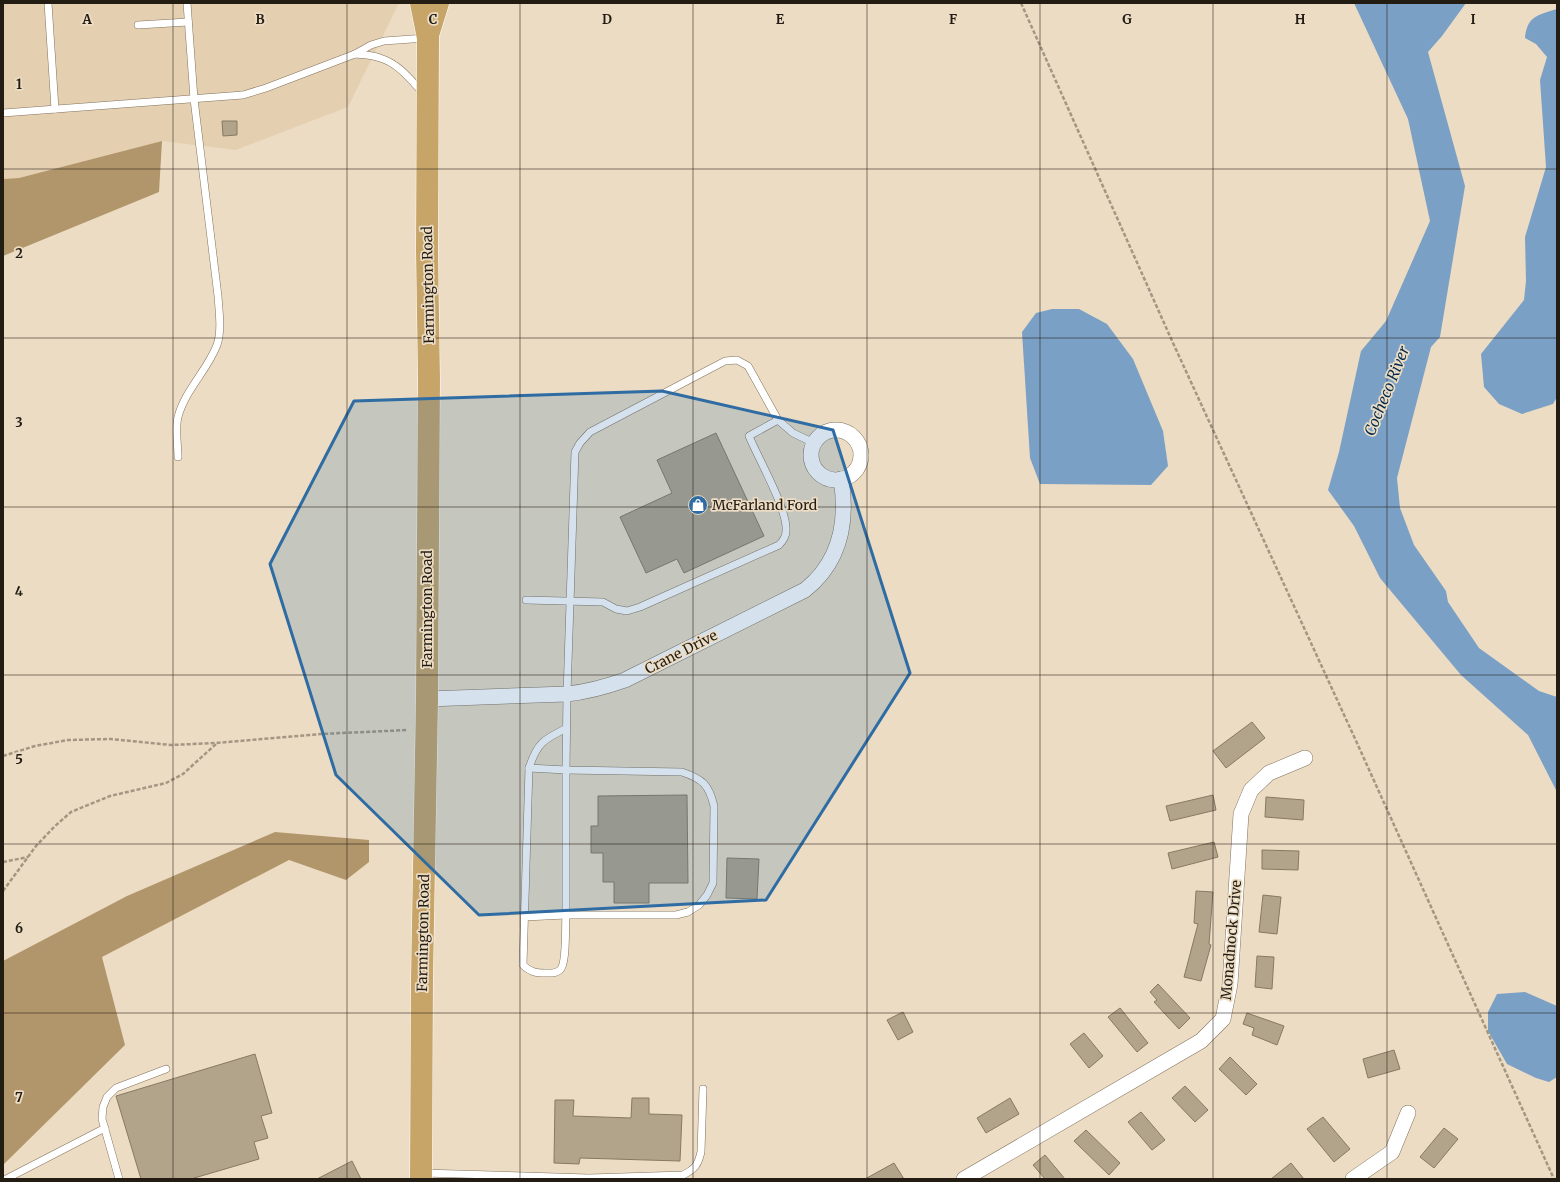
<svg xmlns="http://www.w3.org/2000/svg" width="1560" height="1182" viewBox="0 0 1560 1182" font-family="Merriweather,serif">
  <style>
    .built { fill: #e4d0b1 }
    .forest { fill: #b2966b }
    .water { fill: #7ba0c5 }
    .building { fill: #b2a38b; stroke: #887962 }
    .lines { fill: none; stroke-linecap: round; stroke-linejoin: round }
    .service-casing { stroke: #81725c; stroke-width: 8 }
    .minor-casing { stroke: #81725c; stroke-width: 16 }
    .trunk-casing { stroke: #fff; stroke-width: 23 }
    .path { stroke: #a39683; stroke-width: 2.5; stroke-dasharray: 4 2; stroke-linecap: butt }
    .service { stroke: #fff; stroke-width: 7 }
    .minor { stroke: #fff; stroke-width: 15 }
    .trunk { stroke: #c7a468; stroke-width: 22 }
    .marked { fill: #2e6ca3; fill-opacity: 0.2; stroke: #2e6ca3; stroke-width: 3; stroke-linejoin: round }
    .grid { fill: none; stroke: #221c13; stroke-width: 1; stroke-opacity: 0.55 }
    .labels { text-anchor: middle; stroke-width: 3.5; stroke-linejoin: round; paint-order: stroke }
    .street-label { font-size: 14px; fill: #221c13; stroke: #ecdcc3 }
    .poi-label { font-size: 14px; fill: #221c13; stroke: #ecdcc3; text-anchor: start }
    .water-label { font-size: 15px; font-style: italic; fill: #002a4d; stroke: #ecdcc3 }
    .grid-label { font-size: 13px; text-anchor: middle; font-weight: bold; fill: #221c13; stroke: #ecdcc3; stroke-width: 3.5; stroke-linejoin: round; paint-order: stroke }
  </style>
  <rect width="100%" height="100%" fill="#ecdcc3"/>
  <polygon class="built" points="3,3 399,3 348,107 236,150 162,141 19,178 3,179"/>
  <g class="forest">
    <polygon points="162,141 159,192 3,256 3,179 19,178"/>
    <polygon points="275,832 369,840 369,862 346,880 289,860 102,957 125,1045 3,1165 3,961 127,896"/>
  </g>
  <g class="water">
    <polygon points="1354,3 1466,3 1442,36 1428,52 1465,186 1440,337 1431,347 1397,478 1400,508 1414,545 1446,591 1448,602 1479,648 1539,691 1557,697 1557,792 1528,735 1461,675 1380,578 1354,526 1328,490 1339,452 1361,351 1386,321 1430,221 1408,119"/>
    <path d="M1557,9V397L1553,404L1522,414L1499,404L1484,387L1481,354L1524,300L1526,281L1525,237L1546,167L1540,80L1547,57L1536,44L1525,38C1527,16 1538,15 1557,9Z"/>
    <polygon points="1052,309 1079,309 1107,324 1133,359 1163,431 1168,466 1151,485 1040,484 1030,458 1022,332 1036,313"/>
    <polygon points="1525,992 1557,1006 1557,1077 1549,1082 1536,1078 1507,1064 1488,1031 1488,1012 1497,994"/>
  </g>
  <g class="building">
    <polygon points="222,121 237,121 237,135 223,136"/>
    <polygon points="716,433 764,536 684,573 677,559 646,573 620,517 672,493 657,460"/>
    <polygon points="1252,722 1265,738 1226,768 1213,751"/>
    <polygon points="687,795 688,883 649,883 649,903 614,903 614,882 603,882 603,853 591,853 591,826 598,826 598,796"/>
    <polygon points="1213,795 1216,810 1170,821 1166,806"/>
    <polygon points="1266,797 1304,800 1303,820 1265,817"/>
    <polygon points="1214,842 1218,857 1172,869 1168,853"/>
    <polygon points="1262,850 1299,851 1298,870 1262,869"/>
    <polygon points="727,858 759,859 757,899 726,898"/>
    <polygon points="1196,891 1213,892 1209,944 1211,945 1201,981 1184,977 1198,924 1194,923"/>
    <polygon points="1263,895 1281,897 1277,934 1259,932"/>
    <polygon points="1257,956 1274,957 1272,989 1255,987"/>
    <polygon points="1158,984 1190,1018 1179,1029 1154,1002 1157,1000 1150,992"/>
    <polygon points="1120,1008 1148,1043 1137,1052 1108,1017"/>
    <polygon points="903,1012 913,1032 898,1040 887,1020"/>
    <polygon points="1247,1013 1284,1026 1277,1045 1252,1035 1254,1028 1243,1024"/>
    <polygon points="1084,1033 1103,1056 1089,1068 1070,1044"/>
    <polygon points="1394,1050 1400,1069 1368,1078 1363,1059"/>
    <polygon points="255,1054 272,1113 261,1116 268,1138 254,1142 259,1159 191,1179 141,1179 116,1096"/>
    <polygon points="1230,1057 1257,1084 1246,1095 1219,1069"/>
    <polygon points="1185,1086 1208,1110 1195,1122 1172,1098"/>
    <polygon points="632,1098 649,1098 649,1114 682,1115 680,1161 580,1158 579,1164 554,1163 555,1100 574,1100 573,1116 631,1118"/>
    <polygon points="1010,1098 1019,1114 986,1133 977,1118"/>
    <polygon points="1141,1112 1165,1140 1152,1150 1128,1122"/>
    <polygon points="1323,1117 1350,1149 1334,1162 1307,1129"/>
    <polygon points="1444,1128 1458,1139 1434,1168 1420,1157"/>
    <polygon points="1086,1130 1120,1163 1109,1175 1074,1141"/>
    <polygon points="1045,1155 1065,1179 1045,1179 1033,1165"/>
    <polygon points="352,1161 361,1179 317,1179"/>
    <polygon points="894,1163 904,1179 865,1179"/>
    <polygon points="1291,1163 1304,1179 1271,1179"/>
  </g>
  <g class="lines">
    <g class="service-casing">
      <g id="service">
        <polyline points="48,3 55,109"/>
        <polyline points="138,25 188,22"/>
        <path d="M355,54C364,55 372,55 380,58C398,63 411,80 423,93"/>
        <polyline points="3,113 243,95 266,88 355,54 371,45 384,41 426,38"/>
        <path d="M178,457C178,446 175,428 178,417C185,390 207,371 217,345C222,330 219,312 218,296L194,99L187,3"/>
        <path d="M526,600L603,602L616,609L627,611L640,607L779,545C783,541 786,537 786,531C788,510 758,458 749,436L778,420"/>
        <path d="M567,728C544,739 537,743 529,768L523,965C530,972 536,973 545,973C551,973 555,974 560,970C567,964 565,926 566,915H676L688,912L699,905L707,895L713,883L714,806C709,785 703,779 682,772L566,770L567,694L575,452L580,443L590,432L725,361L737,360L748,366L778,420L793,433L814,443"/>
        <polyline points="525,917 566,915 566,770 529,768"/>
        <path d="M423,1173L589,1178L683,1175C695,1169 698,1165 701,1152L703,1089"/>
        <polyline points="6,1179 105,1128"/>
        <polyline points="119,1179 102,1119 103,1107 107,1097 116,1088 166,1069"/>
      </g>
    </g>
    <g class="minor-casing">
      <g id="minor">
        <circle cx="836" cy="455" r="25"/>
        <path d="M427,699L567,694C587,692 605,687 625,680L805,590C840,562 848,522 841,479"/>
        <polyline points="964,1179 1201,1041 1223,1019 1230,984 1241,814 1251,790 1269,773 1305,758"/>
        <polyline points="1353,1179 1392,1152 1408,1113"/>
      </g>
    </g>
    <g class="trunk-casing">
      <g id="trunk">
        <polyline points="428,35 438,3"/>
        <polyline points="421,1179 422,979 427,699 429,379 427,250 428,38 421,3"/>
      </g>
    </g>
    <g class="path">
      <polyline points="1021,3 1173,343 1357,743 1554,1179"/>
      <polyline points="3,756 35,746 68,740 111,739 171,745 216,743 321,734 408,730"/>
      <polyline points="3,862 28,857"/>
      <polyline points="3,891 36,846 55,826 71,812 110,796 166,783 183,774 216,744"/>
    </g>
    <use href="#service" class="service"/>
    <use href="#minor" class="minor"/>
    <use href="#trunk" class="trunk"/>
  </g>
  <path class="marked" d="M662,391L833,430L910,673L766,900L479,915L336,775L270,564L354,401Z"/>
  <path class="grid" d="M173,3V1179M347,3V1179M520,3V1179M693,3V1179M867,3V1179M1040,3V1179M1213,3V1179M1387,3V1179M3,169H1557M3,338H1557M3,507H1557M3,675H1557M3,844H1557M3,1013H1557"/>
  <defs>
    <g id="shop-disc" transform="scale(1)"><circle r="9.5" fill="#2e6ca3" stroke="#ecdcc3"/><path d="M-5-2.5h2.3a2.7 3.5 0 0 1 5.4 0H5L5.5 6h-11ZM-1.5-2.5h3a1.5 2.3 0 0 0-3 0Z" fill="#fff"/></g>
  </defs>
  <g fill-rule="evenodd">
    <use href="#shop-disc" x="698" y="505"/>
  </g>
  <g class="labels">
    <g class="street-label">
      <text transform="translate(428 285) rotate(-91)" y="5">Farmington Road</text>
      <text transform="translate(427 609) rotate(-90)" y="5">Farmington Road</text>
      <text transform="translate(681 652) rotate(-27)" y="5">Crane Drive</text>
      <text transform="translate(423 933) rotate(-89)" y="5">Farmington Road</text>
      <text transform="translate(1231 940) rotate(-85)" y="5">Monadnock Drive</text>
    </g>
    <g class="poi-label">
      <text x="712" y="510">McFarland Ford</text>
    </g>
    <g class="water-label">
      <text transform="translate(1387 391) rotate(-68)" y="5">Cocheco River</text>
    </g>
  </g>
  <g class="grid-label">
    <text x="87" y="24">A</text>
    <text x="260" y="24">B</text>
    <text x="433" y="24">C</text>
    <text x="607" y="24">D</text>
    <text x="780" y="24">E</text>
    <text x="953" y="24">F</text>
    <text x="1127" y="24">G</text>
    <text x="1300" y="24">H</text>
    <text x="1473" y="24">I</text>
    <text x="19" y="89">1</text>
    <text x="19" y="258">2</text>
    <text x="19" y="427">3</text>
    <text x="19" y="596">4</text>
    <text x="19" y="764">5</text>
    <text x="19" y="933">6</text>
    <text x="19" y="1102">7</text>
  </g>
  <rect width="1560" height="1182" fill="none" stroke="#221c13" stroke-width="8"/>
</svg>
